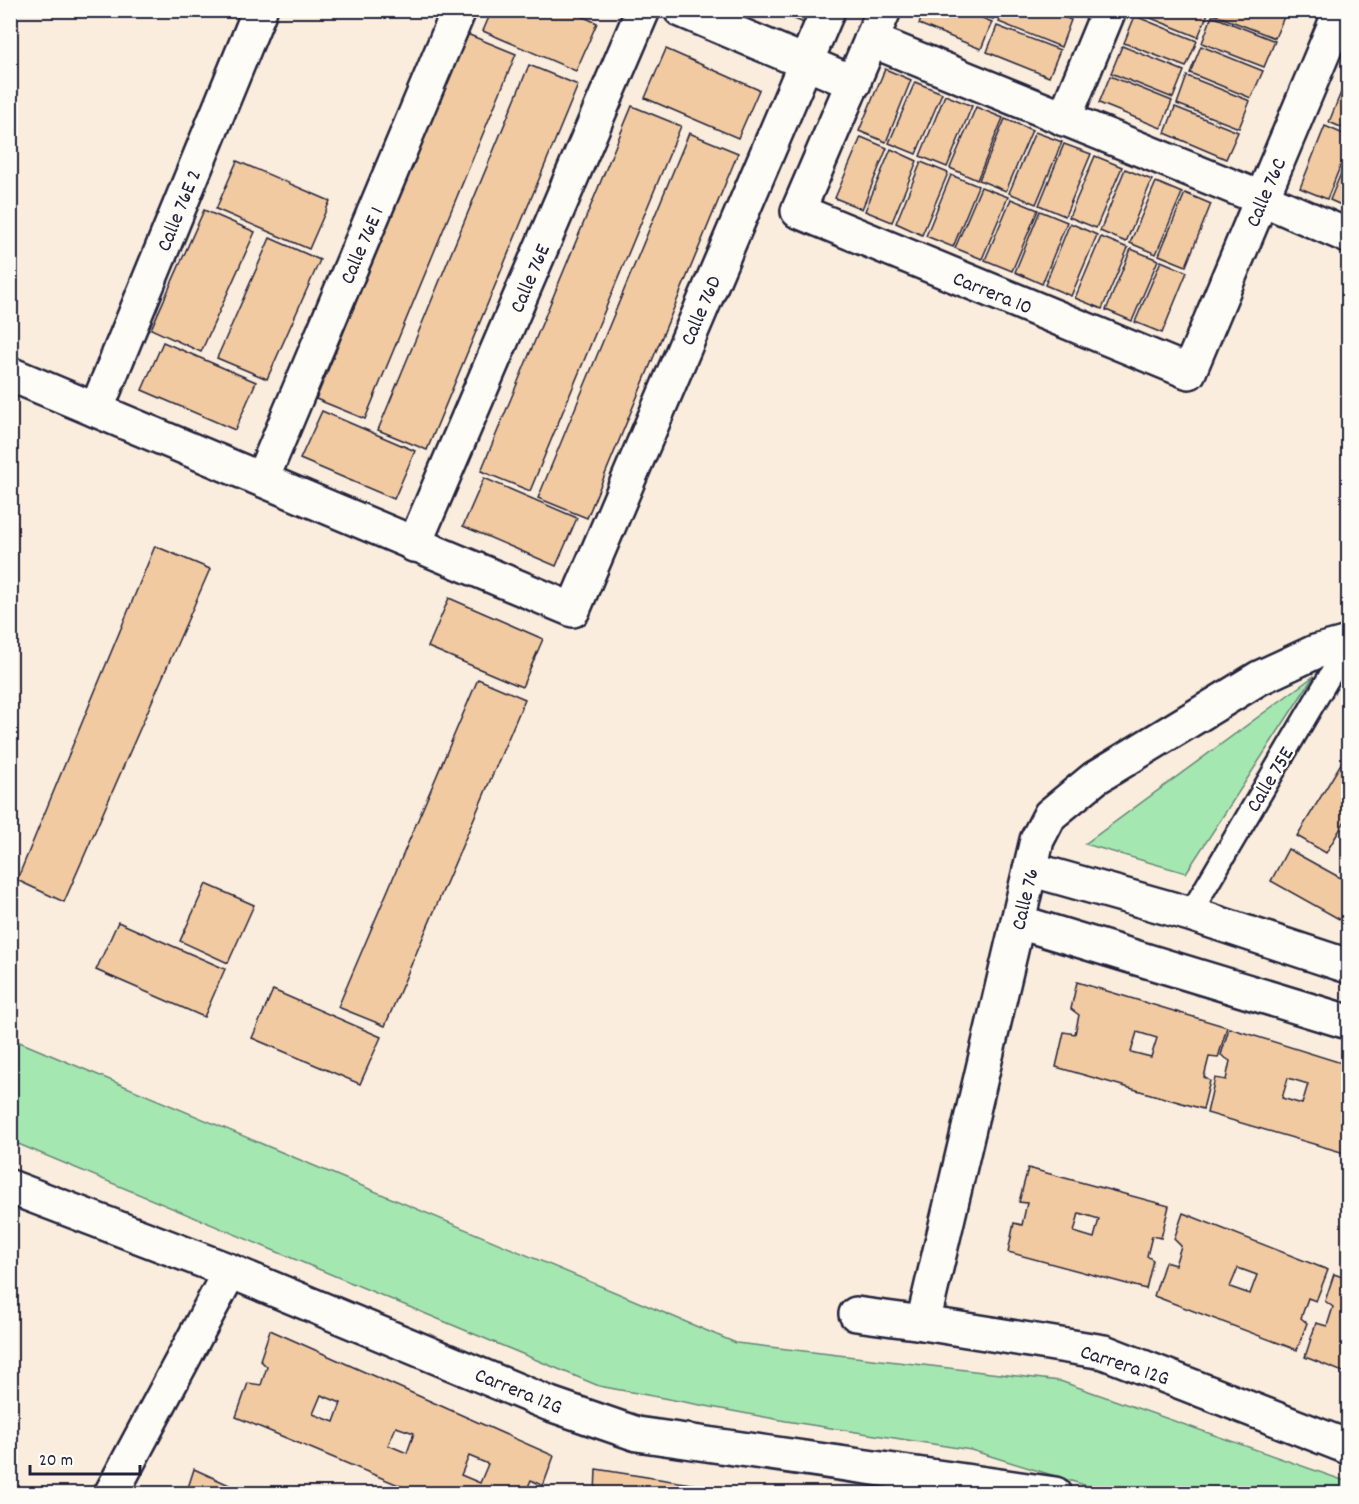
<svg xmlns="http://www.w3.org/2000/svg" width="1359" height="1504" viewBox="0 0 1359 1504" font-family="Dekko,sans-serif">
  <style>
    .green { fill: #a5e7b1; stroke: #648476; stroke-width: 1.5 }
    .building { fill: #f2caa1; stroke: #22223b; stroke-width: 1.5; fill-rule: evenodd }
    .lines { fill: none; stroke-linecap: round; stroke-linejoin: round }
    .service-casing { stroke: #22223b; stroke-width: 26 }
    .minor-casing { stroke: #22223b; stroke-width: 38 }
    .tertiary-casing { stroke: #22223b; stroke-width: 38 }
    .service { stroke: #fdfcf7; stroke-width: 21 }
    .minor { stroke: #fdfcf7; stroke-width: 33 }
    .tertiary { stroke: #fdfcf7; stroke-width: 33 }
    .labels { text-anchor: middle; stroke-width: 4.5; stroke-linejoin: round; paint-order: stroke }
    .street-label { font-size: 21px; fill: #22223b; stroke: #fdfcf7 }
  </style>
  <rect width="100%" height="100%" fill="#faeddd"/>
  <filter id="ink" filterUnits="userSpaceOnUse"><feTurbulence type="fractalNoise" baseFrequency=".0167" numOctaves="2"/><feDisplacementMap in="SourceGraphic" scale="12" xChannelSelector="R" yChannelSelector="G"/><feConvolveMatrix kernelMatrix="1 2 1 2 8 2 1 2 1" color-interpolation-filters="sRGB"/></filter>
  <g filter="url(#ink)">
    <g class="green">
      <polygon points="1314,676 1186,873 1085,844"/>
      <polygon points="10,1038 736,1343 1060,1381 1348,1482 1348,1493 1110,1493 971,1450 786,1421 599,1386 11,1141"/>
    </g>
    <g class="building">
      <polygon points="492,10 568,10 597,23 576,71 483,31"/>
      <polygon points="773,10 809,10 804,23"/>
      <polygon points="925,10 963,10 992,22 981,49 919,24"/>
      <polygon points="972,10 997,10 993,19"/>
      <polygon points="1003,10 1047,10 1071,20 1061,47 999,22"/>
      <polygon points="1137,10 1209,10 1209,11 1198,37 1136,12"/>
      <polygon points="1214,10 1283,10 1286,12 1275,38 1213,14"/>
      <polygon points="1135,16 1197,41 1186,67 1124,43"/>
      <polygon points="1212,16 1275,41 1264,67 1202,43"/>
      <polygon points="997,26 1060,50 1049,77 987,52"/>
      <polygon points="467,34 516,54 365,419 316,399"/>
      <polygon points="1122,46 1184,71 1173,98 1111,73"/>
      <polygon points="1201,46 1263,71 1251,98 1190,73"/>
      <polygon points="666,49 759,90 738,138 645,98"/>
      <polygon points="529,65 578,85 427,450 378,430"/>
      <polygon points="885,69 911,80 886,142 859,131"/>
      <polygon points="1348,75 1348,130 1329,122"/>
      <polygon points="1110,76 1172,101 1161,128 1099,103"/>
      <polygon points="1187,76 1250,101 1239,128 1177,104"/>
      <polygon points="915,82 942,93 916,154 889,143"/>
      <polygon points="945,95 972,106 947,167 920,156"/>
      <polygon points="632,106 681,126 530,491 481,471"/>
      <polygon points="976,107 1003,118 977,180 950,168"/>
      <polygon points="1175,107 1238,132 1226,159 1165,133"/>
      <polygon points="1005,119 1032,130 1006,191 979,180"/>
      <polygon points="1325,126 1348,136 1348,147 1327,199 1300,188"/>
      <polygon points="1035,132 1062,142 1036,204 1009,193"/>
      <polygon points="689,133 738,153 587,518 538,498"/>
      <polygon points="861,137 887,148 862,209 835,198"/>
      <polygon points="1064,144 1091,154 1065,216 1039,205"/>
      <polygon points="891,149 917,161 892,222 865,211"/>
      <polygon points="1095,156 1122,167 1096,228 1069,217"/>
      <polygon points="1348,156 1348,208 1330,200"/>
      <polygon points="237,161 330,201 309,249 216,209"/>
      <polygon points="921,162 948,173 922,235 896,223"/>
      <polygon points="1125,169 1152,180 1126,242 1100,231"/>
      <polygon points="951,175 978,186 953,247 926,236"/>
      <polygon points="1156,182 1182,193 1156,254 1130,243"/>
      <polygon points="981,187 1008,197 982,259 955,248"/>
      <polygon points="1185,193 1211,204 1186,266 1159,255"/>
      <polygon points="1011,199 1038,210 1012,271 985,260"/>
      <polygon points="204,210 255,232 201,352 151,329"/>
      <polygon points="1040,211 1067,222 1042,284 1015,272"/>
      <polygon points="1070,223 1097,235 1071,296 1045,285"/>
      <polygon points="1101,237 1128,248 1102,309 1075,298"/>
      <polygon points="270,238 320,260 267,379 217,358"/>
      <polygon points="1131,249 1158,260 1132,321 1106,310"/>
      <polygon points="1161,261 1187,272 1162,333 1135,322"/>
      <polygon points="163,342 256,382 235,430 142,390"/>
      <polygon points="322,411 415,451 394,499 300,459"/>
      <polygon points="484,478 577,518 556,566 463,526"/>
      <polygon points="155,546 210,569 64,902 17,880"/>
      <polygon points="449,598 543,639 522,687 428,647"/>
      <polygon points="478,679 525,699 385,1026 338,1007"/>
      <polygon points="1348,752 1348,816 1326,853 1297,836"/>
      <polygon points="1288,849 1348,882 1348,924 1271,881"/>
      <polygon points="206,884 254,905 228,963 180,941"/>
      <polygon points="118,922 225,969 204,1017 96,970"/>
      <path d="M1077,982L1227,1027L1218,1058L1209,1057L1204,1077L1210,1081L1203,1109L1056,1067L1064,1032L1075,1034L1079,1015L1071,1009ZM1137,1032L1157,1038L1151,1057L1131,1052Z"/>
      <polygon points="273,990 381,1037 360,1084 252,1038"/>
      <path d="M1229,1028L1348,1065V1154L1207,1113L1215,1078L1226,1080L1230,1061L1221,1055ZM1288,1078L1308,1084L1302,1104L1282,1098Z"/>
      <path d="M1028,1168L1169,1206L1161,1238L1152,1236L1147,1256L1153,1260L1146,1289L1008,1252L1014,1223L1022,1225L1027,1203L1019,1202ZM1079,1213L1099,1219L1094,1238L1074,1232Z"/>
      <path d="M1183,1213L1328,1270L1316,1301L1308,1298L1301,1318L1307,1323L1297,1350L1154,1296L1165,1262L1175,1265L1181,1246L1174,1239ZM1238,1268L1257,1275L1250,1294L1230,1287Z"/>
      <polygon points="1334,1274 1348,1279 1348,1374 1305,1357 1316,1323 1327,1326 1333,1307 1325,1301"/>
      <path d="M270,1330L554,1456L543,1486L531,1480L525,1494H420L236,1417L248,1383L261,1385L267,1367L260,1360ZM321,1395L341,1403L334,1422L313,1414ZM396,1427L414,1433L407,1453L388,1445ZM469,1456L488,1464L480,1483L461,1475Z"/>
      <polygon points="194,1469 249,1494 186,1494"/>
      <polygon points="596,1469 754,1494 595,1494"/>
    </g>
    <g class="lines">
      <g class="service-casing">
        <polyline id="service" points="1190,914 1348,645"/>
      </g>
      <g class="minor-casing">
        <g id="minor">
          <polyline points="681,10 854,83"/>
          <polyline points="884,10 798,211 1189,372 1341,10"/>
          <polyline points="871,40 1263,199 1348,236"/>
          <polyline points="1064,119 1109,10"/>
          <polyline points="10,374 573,610 828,10"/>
          <polyline points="96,410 260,10"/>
          <polyline points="262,479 459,10"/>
          <polyline points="414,545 643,10"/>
          <polyline points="1030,869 1190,914 1348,966"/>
          <polyline points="1019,922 1348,1022"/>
          <polyline points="856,1314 923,1323 1104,1352 1348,1447"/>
          <polyline points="923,1323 1037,840 1050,815 1095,778 1259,678 1315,652 1348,643"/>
          <polyline points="111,1494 230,1271"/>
        </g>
      </g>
      <g class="tertiary-casing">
        <polyline id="tertiary" points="10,1187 230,1271 550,1404 637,1434 1055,1494"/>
      </g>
      <use href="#service" class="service"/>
      <use href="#minor" class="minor"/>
      <use href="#tertiary" class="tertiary"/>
    </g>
  </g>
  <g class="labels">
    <g class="street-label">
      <text transform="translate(1265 192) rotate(-67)" y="7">Calle 76C</text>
      <text transform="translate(178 210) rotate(-68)" y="7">Calle 76E 2</text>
      <text transform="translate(361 245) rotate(-67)" y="7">Calle 76E 1</text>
      <text transform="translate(529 278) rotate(-67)" y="7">Calle 76E</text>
      <text transform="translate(993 292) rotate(22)" y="7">Carrera 10</text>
      <text transform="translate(700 310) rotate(-67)" y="7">Calle 76D</text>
      <text transform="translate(1269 779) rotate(-59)" y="7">Calle 75E</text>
      <text transform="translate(1024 899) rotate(-77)" y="7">Calle 76</text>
      <text transform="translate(1125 1364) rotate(18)" y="7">Carrera 12G</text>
      <text transform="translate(519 1390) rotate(22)" y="7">Carrera 12G</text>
    </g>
  </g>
  <rect width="1359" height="1504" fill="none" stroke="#fdfcf7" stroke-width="36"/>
  <rect x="18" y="18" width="1323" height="1468" fill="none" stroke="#22223b" stroke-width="2" filter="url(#ink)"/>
  <path d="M30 1465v9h110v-9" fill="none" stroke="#22223b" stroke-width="3"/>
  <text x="39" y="1465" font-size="18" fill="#22223b" stroke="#fdfcf7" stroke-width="4.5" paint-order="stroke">20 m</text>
</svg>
